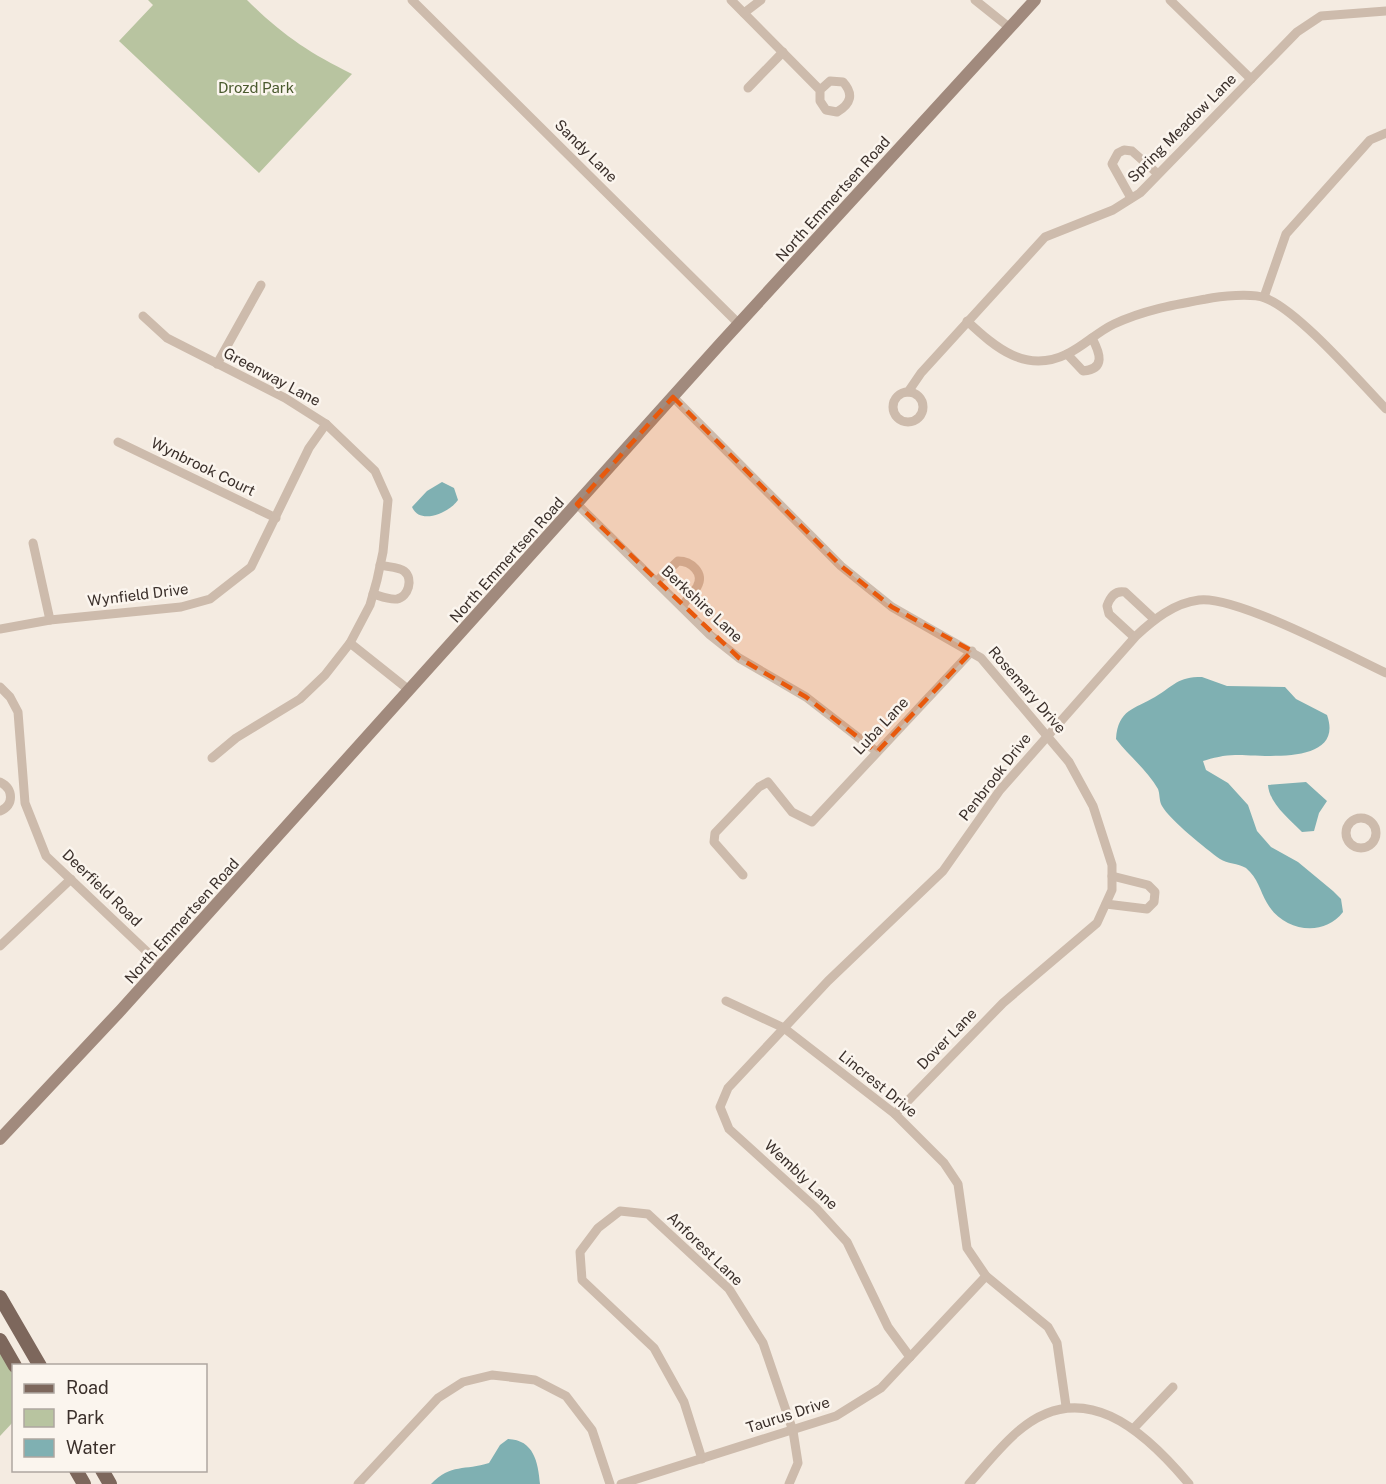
<svg xmlns="http://www.w3.org/2000/svg" width="1386" height="1484" viewBox="0 0 1386 1484" font-family="'Public Sans',sans-serif">
  <style>
    .green { fill: #b8c4a0 }
    .water { fill: #7fb0b2 }
    .lines { fill: none; stroke-linecap: round; stroke-linejoin: round }
    .street { stroke: #cdbbac; stroke-width: 9 }
    .secondary { stroke: #a18a7d; stroke-width: 12 }
    .primary { stroke: #7d675c; stroke-width: 14 }
    .marked { fill: #e8590c; fill-opacity: 0.2; stroke: #e8590c; stroke-width: 4.5; stroke-dasharray: 12 8; stroke-linejoin: round }
    .labels { text-anchor: middle; stroke-width: 5; stroke-linejoin: round; paint-order: stroke }
    .park-label { font-size: 15px; fill: #4a5a2e; stroke: #fbf5ee }
    .street-label { font-size: 15px; fill: #3b302b; stroke: #fbf5ee }
  </style>
  <rect width="100%" height="100%" fill="#f4ebe1"/>
  <g class="green">
    <path d="M148,0H247C281,34 309,53 352,74L259,173L119,41L153,5Z"/>
    <polygon points="0,1352 14,1376 13,1422 0,1436"/>
  </g>
  <g class="water">
    <path d="M442,482L454,488L458,500C450,512 420,526 412,507L427,491Z"/>
    <path d="M1202,677L1227,686L1285,687L1296,699L1327,715C1345,766 1262,755 1235,755C1225,755 1212,758 1203,761L1206,770L1228,783L1248,805L1257,831L1271,847L1298,862L1333,891L1341,899L1343,912C1323,938 1283,931 1267,903C1260,891 1258,878 1246,868C1238,863 1227,864 1220,859C1206,849 1170,820 1162,806C1159,801 1160,794 1158,789C1148,771 1129,756 1116,739C1118,709 1135,709 1155,697C1175,685 1177,677 1202,677Z"/>
    <path d="M1306,782L1327,801L1319,813L1314,831L1302,832C1290,820 1269,803 1268,785Z"/>
    <path d="M508,1439C534,1440 538,1462 540,1484H431C451,1463 465,1471 489,1463L500,1445Z"/>
  </g>
  <g class="lines">
    <g class="street">
      <polyline points="412,0 739,324"/>
      <path d="M731,0L820,90V101L826,110L837,112C851,104 854,94 843,82L830,81L820,90"/>
      <polyline points="975,0 1010,28"/>
      <polyline points="1170,0 1251,79"/>
      <polyline points="744,13 761,0"/>
      <polyline points="748,88 783,52"/>
      <polyline points="1131,198 1112,164 1118,153 1124,150 1132,151 1158,174"/>
      <polyline points="1264,297 1286,234 1370,140 1386,133"/>
      <polyline points="143,316 167,338 285,398 326,424 375,471 388,500 383,552 377,580 370,605 350,643 325,675 300,699 236,738 212,758"/>
      <path d="M967,321C996,348 1026,374 1067,354C1084,346 1097,332 1114,324C1144,310 1173,305 1206,299C1220,296 1252,293 1265,298C1298,310 1359,381 1386,409"/>
      <path d="M1067,354L1083,371C1106,369 1100,353 1092,338"/>
      <polyline points="217,364 261,285"/>
      <polyline points="908,392 921,373 1045,237 1113,210 1140,193 1297,32 1321,16 1386,11"/>
      <circle cx="908" cy="407" r="15"/>
      <polyline points="673,397 841,566 892,607 981,658 1069,762 1093,806 1112,865 1112,890 1097,923 1003,1003 895,1114"/>
      <polyline points="118,442 276,518"/>
      <polyline points="577,504 710,635 739,658 806,697 877,752"/>
      <polyline points="33,543 50,620"/>
      <path d="M656,582L678,561C691,561 705,573 697,587C692,594 686,600 682,607"/>
      <path d="M373,594C380,596 389,600 397,599C408,597 414,579 404,571C399,567 387,567 380,565"/>
      <polyline points="0,629 50,620 181,607 210,599 251,567 309,448 326,424"/>
      <path d="M1134,637L1109,614L1107,606C1110,597 1115,590 1125,592L1154,619"/>
      <polyline points="350,643 409,690"/>
      <polyline points="0,687 10,697 18,712 25,803 46,856 162,966"/>
      <path d="M0,782C14,789 14,805 0,811"/>
      <circle cx="1361" cy="833" r="15"/>
      <polyline points="743,875 714,842 715,833 759,787 768,782 792,812 812,822 972,651"/>
      <polyline points="1106,904 1147,909 1154,902 1155,892 1148,885 1112,876"/>
      <polyline points="0,946 71,879"/>
      <polyline points="726,1001 784,1028 895,1114 944,1163 958,1184 967,1248 986,1276 1048,1327 1057,1343 1066,1406"/>
      <path d="M910,1357L888,1327L847,1242L816,1208L729,1129L720,1107L728,1088L828,981L943,871L1000,790L1136,636C1153,620 1174,603 1199,600C1235,595 1348,655 1386,673"/>
      <polyline points="1134,1428 1173,1387"/>
      <polyline points="702,1459 684,1402 654,1348 582,1280 580,1252 598,1228 620,1211 648,1214 729,1289 763,1343 793,1431 798,1463 789,1484"/>
      <polyline points="358,1484 438,1398 463,1382 492,1375 535,1380 566,1396 592,1430 610,1484"/>
      <polyline points="621,1484 836,1416 881,1388 986,1276"/>
      <path d="M969,1484C984,1467 999,1448 1016,1433C1082,1374 1144,1430 1189,1484"/>
    </g>
    <polyline class="secondary" points="0,1139 121,1010 721,343 1035,0"/>
    <g class="primary">
      <polyline points="0,1297 40,1366"/>
      <polyline points="0,1340 15,1366"/>
      <polyline points="76,1470 84,1484"/>
      <polyline points="102,1470 110,1484"/>
    </g>
  </g>
  <path class="marked" d="M673,397L841,566L892,607L972,651L877,752L806,697L739,658L577,504Z"/>
  <g class="labels">
    <g class="park-label">
      <text x="256" y="93">Drozd Park</text>
    </g>
    <g class="street-label">
      <text transform="translate(1182 128) rotate(-45)" y="5">Spring Meadow Lane</text>
      <text transform="translate(586 151) rotate(45)" y="5">Sandy Lane</text>
      <text transform="translate(833 199) rotate(-48)" y="5">North Emmertsen Road</text>
      <text transform="translate(272 377) rotate(28)" y="5">Greenway Lane</text>
      <text transform="translate(203 467) rotate(26)" y="5">Wynbrook Court</text>
      <text transform="translate(507 560) rotate(-48)" y="5">North Emmertsen Road</text>
      <text transform="translate(138 595) rotate(-7)" y="5">Wynfield Drive</text>
      <text transform="translate(702 604) rotate(43)" y="5">Berkshire Lane</text>
      <text transform="translate(1027 690) rotate(49)" y="5">Rosemary Drive</text>
      <text transform="translate(881 726) rotate(-47)" y="5">Luba Lane</text>
      <text transform="translate(995 777) rotate(-52)" y="5">Penbrook Drive</text>
      <text transform="translate(102 888) rotate(44)" y="5">Deerfield Road</text>
      <text transform="translate(182 921) rotate(-48)" y="5">North Emmertsen Road</text>
      <text transform="translate(947 1039) rotate(-46)" y="5">Dover Lane</text>
      <text transform="translate(878 1084) rotate(39)" y="5">Lincrest Drive</text>
      <text transform="translate(801 1175) rotate(43)" y="5">Wembly Lane</text>
      <text transform="translate(705 1249) rotate(44)" y="5">Anforest Lane</text>
      <text transform="translate(788 1415) rotate(-18)" y="5">Taurus Drive</text>
    </g>
  </g>
  <rect x="12" y="1364" width="195" height="108" fill="#fbf5ee" stroke="#aea6a0" stroke-width="1.5"/>
  <rect x="24" y="1384" width="30" height="9" fill="#7d675c" stroke="#aea6a0" stroke-width="1.5"/>
  <text x="66" y="1394" font-size="18" fill="#3b302b">Road</text>
  <rect x="24" y="1409" width="30" height="18" fill="#b8c4a0" stroke="#aea6a0" stroke-width="1.5"/>
  <text x="66" y="1424" font-size="18" fill="#3b302b">Park</text>
  <rect x="24" y="1439" width="30" height="18" fill="#7fb0b2" stroke="#aea6a0" stroke-width="1.5"/>
  <text x="66" y="1454" font-size="18" fill="#3b302b">Water</text>
</svg>
